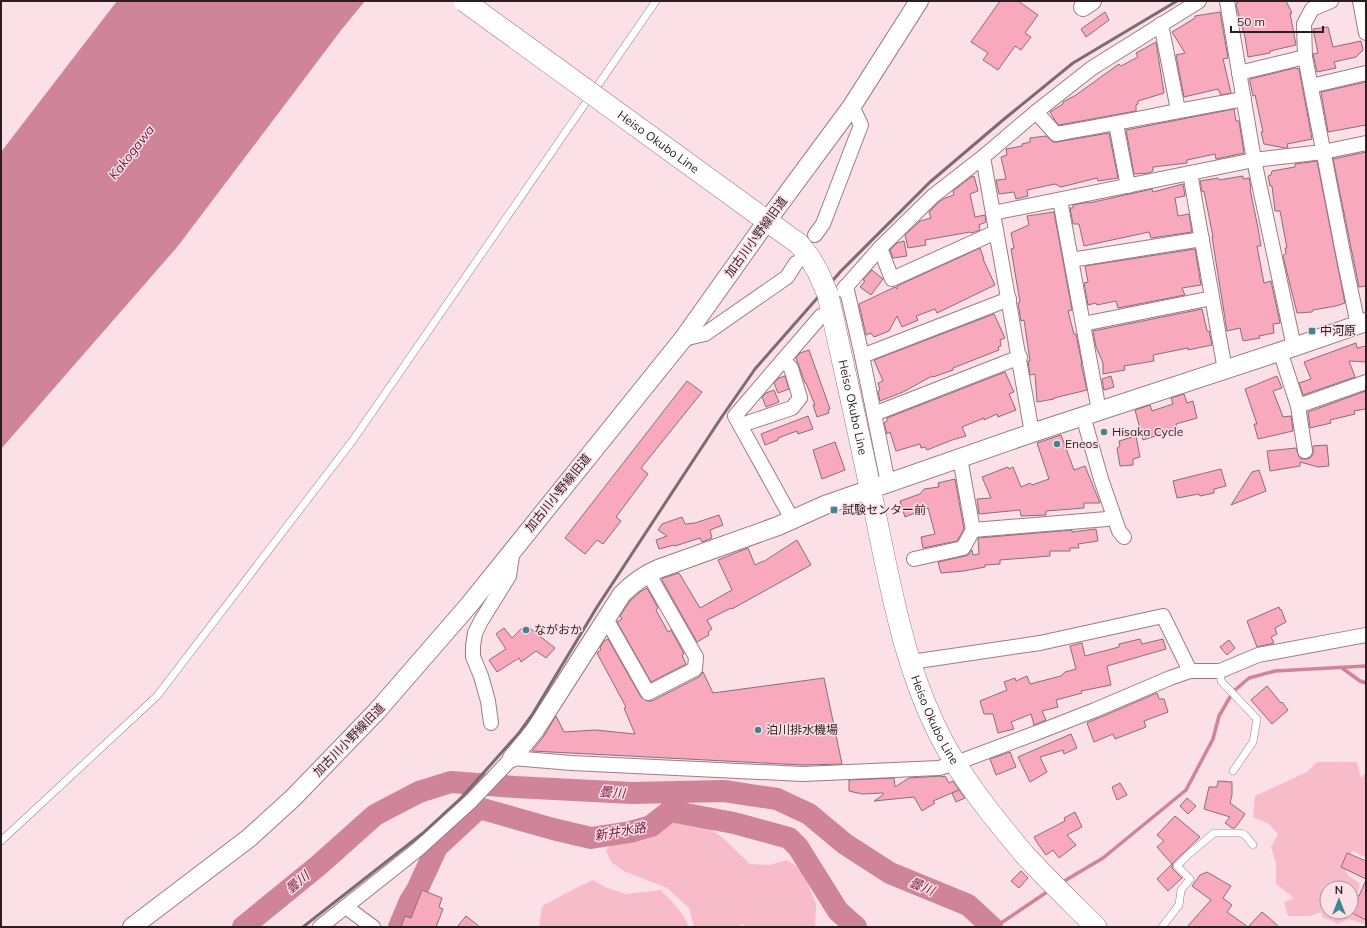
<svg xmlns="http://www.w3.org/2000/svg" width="1367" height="928" viewBox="0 0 1367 928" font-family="Mulish,'Noto Sans JP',sans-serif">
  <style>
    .green { fill: #f7bbca; fill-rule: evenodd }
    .water { fill: #cf8499 }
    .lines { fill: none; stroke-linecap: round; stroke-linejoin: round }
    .stream { stroke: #cf8499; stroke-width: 3.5 }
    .river { stroke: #cf8499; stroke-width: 22 }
    .building { fill: #f8a9be; stroke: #8c6d75 }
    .service-casing { stroke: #9c7c84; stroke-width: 8 }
    .minor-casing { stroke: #9c7c84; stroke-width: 16 }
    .tertiary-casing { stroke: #9c7c84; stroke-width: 20 }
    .secondary-casing { stroke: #9c7c84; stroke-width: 22 }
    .service { stroke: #fff; stroke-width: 7 }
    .minor { stroke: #fff; stroke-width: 14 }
    .tertiary { stroke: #fff; stroke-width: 18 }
    .secondary { stroke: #fff; stroke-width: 21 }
    .rail { stroke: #7d6b6f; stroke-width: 3 }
    .secondary-bridge-casing { stroke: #9c7c84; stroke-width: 22; stroke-linecap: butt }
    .secondary-bridge { stroke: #fff; stroke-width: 21 }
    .poi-dot { fill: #408592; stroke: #fce0e7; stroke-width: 1.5 }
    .labels { text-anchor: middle; stroke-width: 3; stroke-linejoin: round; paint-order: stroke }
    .street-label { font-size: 12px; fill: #2a1e21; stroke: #fce0e7 }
    .poi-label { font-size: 12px; fill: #2a1e21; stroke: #fce0e7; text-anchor: start }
    .water-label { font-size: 13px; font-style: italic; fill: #72183b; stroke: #fce0e7 }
  </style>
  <rect width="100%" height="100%" fill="#fce0e7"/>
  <g class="green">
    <path d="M1317,762H1357L1361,778L1366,772V857L1360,855L1353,851C1348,858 1341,869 1349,876C1352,879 1357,881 1360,884L1353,910L1364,916L1365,924L1349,919L1337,924L1328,919L1323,918L1321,912L1310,916H1288L1284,902L1294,898L1276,884V863L1271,847L1278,834L1269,824L1253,817L1255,796L1307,772ZM1327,888H1351V912H1327Z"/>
    <polygon points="681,820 707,827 723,838 750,864 769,865 787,860 802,870 816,904 815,927 745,927 742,924 737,927 694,927 689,908 667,888 624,871 611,862 606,850 614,842 652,834 663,824"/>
    <path d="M593,880L605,887L625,894L661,890C672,902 683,912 689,927H539L542,906L576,888Z"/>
  </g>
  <polygon class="water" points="117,1 365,1 342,29 178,246 1,449 1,152"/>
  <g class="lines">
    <g class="stream">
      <polyline points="1342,668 1360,681 1366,683"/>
      <polyline points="1061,883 1103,858 1186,790 1213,739 1219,716 1230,697 1235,690 1249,678 1275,671 1366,666"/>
      <polyline points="995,927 1050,890"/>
    </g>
    <g class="river">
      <polyline points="243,927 319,865 375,815 419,792 451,782 515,787 632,793 724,791 777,799 809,814 845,844 890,873 968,905 992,927"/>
      <polyline points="399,927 410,901 417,890 437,847 479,808 553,829 591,838 630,832 651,826 670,811 734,823 789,838 798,847 838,911 856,927"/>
    </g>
  </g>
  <g class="building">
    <polygon points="1000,1 1018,1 1038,15 1025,33 1031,37 1021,50 1015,46 998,70 983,60 988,53 971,42"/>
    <polygon points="1238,1 1286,1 1292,13 1290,13 1296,45 1270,51 1270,53 1248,57 1245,37 1236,5"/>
    <polygon points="1105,12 1109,20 1086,37 1081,29"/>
    <polygon points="1220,12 1228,58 1223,59 1231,93 1221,95 1218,89 1184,97 1176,55 1185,53 1172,32 1195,18 1195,16"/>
    <polygon points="1328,27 1333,47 1361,41 1363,50 1356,57 1334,62 1336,68 1317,72 1313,54 1318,53 1313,29"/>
    <polygon points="1156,42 1164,93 1138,101 1138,104 1136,105 1136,111 1059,125 1056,122 1050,112 1063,104 1063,102 1076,95 1119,64 1121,66 1138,57 1136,53"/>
    <polygon points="1295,68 1299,69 1312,139 1287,144 1288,148 1285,148 1264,144 1261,132 1263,132 1255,95 1253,96 1250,82 1250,79"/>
    <polygon points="1366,82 1366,125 1328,132 1321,92"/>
    <polygon points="1234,109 1236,121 1239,121 1244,153 1216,159 1215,154 1187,160 1187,163 1153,167 1153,171 1149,173 1134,174 1126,130"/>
    <polygon points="1109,133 1118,178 1098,181 1097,178 1061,187 1055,184 1027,190 1028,196 1016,199 1014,192 999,194 996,180 1006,179 1001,157 1007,155 1006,149 1022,146 1022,144 1030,142 1030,138 1046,136 1053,142 1057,142"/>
    <polygon points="1366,152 1366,286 1359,287 1333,159"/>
    <polygon points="1317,161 1345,303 1336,306 1313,310 1312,312 1297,313 1283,256 1286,253 1285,248 1287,248 1280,211 1275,211 1272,186 1270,186 1268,176 1271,175 1272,171 1295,167 1295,164"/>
    <polygon points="974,176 978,191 970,194 975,217 985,215 986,222 979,225 980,230 975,232 971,233 970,232 925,240 926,245 908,248 905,235 920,221 931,218 929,212 939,202 945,198 954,195 953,191 971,177"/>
    <polygon points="1243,176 1243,179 1249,178 1251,188 1250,189 1258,228 1261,246 1257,246 1264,283 1271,281 1280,323 1273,324 1274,333 1259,336 1260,338 1243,341 1240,328 1227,331 1212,237 1213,237 1204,191 1202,192 1200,181 1218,178 1219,180"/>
    <polygon points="1183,184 1185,196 1175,198 1178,216 1189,214 1192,232 1151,238 1149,232 1084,246 1079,224 1073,224 1070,208 1073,208 1073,205 1089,202 1089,203 1152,189 1153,192"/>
    <polygon points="1054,212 1072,310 1068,311 1074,334 1076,334 1082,364 1081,364 1087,390 1054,398 1054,399 1037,402 1035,374 1030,375 1028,361 1030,361 1024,320 1021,321 1018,303 1020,302 1011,249 1014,248 1011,233 1029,225 1027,216"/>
    <polygon points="904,241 907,256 893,258 890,250 897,243"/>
    <polygon points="980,248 984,259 983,259 995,285 937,313 935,309 916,316 918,320 902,327 897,316 889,331 874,337 871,333 866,335 859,304 895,287 897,289 897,286"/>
    <polygon points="1195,249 1201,285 1182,288 1185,295 1118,308 1116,301 1097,305 1096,303 1088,305 1084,283 1088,282 1085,266"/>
    <polygon points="872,270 883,279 871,295 860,287 865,281 863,280"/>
    <polygon points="1202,309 1207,331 1209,331 1212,345 1188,350 1188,348 1153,355 1154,361 1124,366 1125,370 1103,374 1103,363 1096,347 1093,331"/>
    <polygon points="994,314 1005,338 1000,340 1001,346 998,347 999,350 953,368 953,370 933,377 932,376 903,392 880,401 878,391 880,390 878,383 883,381 874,360"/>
    <polygon points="1356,343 1357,348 1366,346 1366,362 1349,361 1355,377 1303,395 1299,383 1311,379 1304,362"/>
    <polygon points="809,350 830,409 828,410 829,413 817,417 813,405 815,405 806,383 805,383 796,358 800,353"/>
    <polygon points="1005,372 1014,392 1009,394 1016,410 998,417 997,414 984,420 984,418 962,427 966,436 952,440 927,450 925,447 921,448 920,444 896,451 890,432 887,434 884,423 887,421 887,418"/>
    <polygon points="785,376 789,389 778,393 774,383 779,378"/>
    <polygon points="1111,376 1114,387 1104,390 1102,379"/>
    <polygon points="1277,376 1282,388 1273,391 1283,417 1291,416 1293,431 1258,439 1254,424 1257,424 1245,389"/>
    <polygon points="687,381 702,392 641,468 648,474 616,517 621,521 603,544 597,540 585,554 565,538"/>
    <polygon points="774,390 779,402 766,407 762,397 766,393"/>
    <polygon points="1366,391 1366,409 1354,411 1355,414 1330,420 1331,423 1310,428 1308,412"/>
    <polygon points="1184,394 1187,403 1193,401 1197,418 1176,424 1177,429 1143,440 1135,410 1150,405 1152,411 1173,404 1171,398"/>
    <polygon points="808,416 813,429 798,434 797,431 778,438 778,440 765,445 761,434"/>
    <polygon points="1061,435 1074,470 1085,466 1100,503 1084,503 1084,508 1046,511 1046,515 1021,516 1020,510 979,514 977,499 991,498 982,477 1008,467 1009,469 1013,467 1021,487 1030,483 1032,485 1049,479 1037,443"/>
    <polygon points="1136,436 1140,457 1133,459 1133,465 1120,466 1117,448 1120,446 1119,441"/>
    <polygon points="835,442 845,470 822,479 813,450"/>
    <polygon points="1327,445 1329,466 1318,467 1300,462 1300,466 1270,471 1267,451 1296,448 1299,457 1302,459 1306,459 1310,458 1313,454 1313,446"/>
    <polygon points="1221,469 1226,486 1214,489 1214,493 1200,496 1199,494 1177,498 1173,481"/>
    <polygon points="1259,470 1266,491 1231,505 1252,472"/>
    <polygon points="955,479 964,529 957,541 923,548 921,537 935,534 928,508 905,517 900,501 920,494 924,489 939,487 938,483"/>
    <polygon points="719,515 723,525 710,530 712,538 702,542 700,538 675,546 674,545 659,549 656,540 667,536 658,530 662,524 682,517 685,524 695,523"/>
    <polygon points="1096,529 1098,541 1078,544 1079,548 1070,548 1070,551 1050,551 1050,556 1000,560 1000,564 985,565 985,567 964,571 941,573 938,562 965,556 968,555 972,550 973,555 979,554 978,538 1072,530 1072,532"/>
    <polygon points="797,540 811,565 732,609 731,608 707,620 712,629 708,632 709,635 697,642 662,580 663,578 679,573 700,608 732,590 718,560 748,548 755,565 763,561 763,562"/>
    <polygon points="647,588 658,608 656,610 668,632 671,630 682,650 684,654 682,655 686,664 651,682 617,622 622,619 620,616 630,601 640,592"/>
    <polygon points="1279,607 1280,610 1281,609 1286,622 1275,628 1277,634 1271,637 1274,643 1257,647 1247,621"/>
    <polygon points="527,626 555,648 546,658 536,651 521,662 519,658 497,672 489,660 506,649 496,634 504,628 512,638 522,628 523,629"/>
    <polygon points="608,639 641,697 647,701 652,701 699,677 703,672 713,693 824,678 842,764 803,765 532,751 544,736 556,716 564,732 596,730 635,734 624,708 626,707 597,653 601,650 600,648 604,641"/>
    <polygon points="1140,639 1142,644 1163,639 1166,649 1107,666 1111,685 1081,691 1082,693 1056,700 1058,707 1042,711 1046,720 1034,725 1031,714 1011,722 1014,729 998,733 993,714 984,714 980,701 1007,690 1004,682 1015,678 1016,681 1027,676 1030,684 1061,676 1065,672 1076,669 1070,646 1082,643 1085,656 1119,647 1119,644"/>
    <polygon points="1229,640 1235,648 1227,655 1220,647"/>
    <polygon points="1267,686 1281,703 1282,702 1288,710 1272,724 1251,700"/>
    <polygon points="1157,693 1159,699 1164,699 1168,712 1144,721 1146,727 1115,739 1113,734 1094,742 1087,723"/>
    <polygon points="1071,734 1077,748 1064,754 1063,750 1040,757 1047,772 1030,782 1018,757"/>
    <polygon points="1010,752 1016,767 996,775 990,759"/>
    <polygon points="941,776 942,777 945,776 949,783 953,781 959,790 933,801 935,803 922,811 914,797 874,801 883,795 883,793 862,794 849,791 849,780 894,778 895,787 909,778"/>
    <polygon points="1218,781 1232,782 1232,795 1230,803 1245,814 1235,828 1232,828 1225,823 1230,817 1204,809 1209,787 1217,787"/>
    <polygon points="1120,783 1127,795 1117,800 1112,787"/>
    <polygon points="959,790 965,798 956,802 952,793"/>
    <polygon points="1187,798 1196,806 1188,814 1180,806"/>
    <polygon points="1075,812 1082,827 1067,835 1076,845 1059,858 1053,850 1046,855 1038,844 1034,837 1065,821 1064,818"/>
    <polygon points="1175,816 1200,837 1173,863 1172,868 1182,878 1168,891 1157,879 1172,864 1157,847 1164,841 1157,835"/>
    <polygon points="1347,853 1366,861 1366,879 1341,867"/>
    <polygon points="1021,871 1028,878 1019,888 1011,881"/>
    <polygon points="1207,872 1231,886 1223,898 1232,905 1227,912 1248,927 1187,927 1211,900 1192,886 1200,875"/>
    <polygon points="1366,880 1366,920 1350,912 1357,896 1359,896"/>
    <polygon points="422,890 442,898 439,907 443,909 436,927 401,927 405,916 411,918"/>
    <polygon points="1262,912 1268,917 1279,927 1248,927"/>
    <polygon points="466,916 480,927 457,927"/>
  </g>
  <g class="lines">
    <g class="service-casing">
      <g id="service">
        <polyline points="1220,671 1221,681 1257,719 1253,742 1233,771"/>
        <polyline points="1,841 157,696 353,440 656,1"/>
        <polyline points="1162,927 1179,905 1181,890 1190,879 1177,866 1189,854 1214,833 1241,833 1245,835 1253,845"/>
      </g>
    </g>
    <g class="minor-casing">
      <g id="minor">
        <polyline points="1227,1 1254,160 1294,347"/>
        <polyline points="1331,1 1312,9 1304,24 1305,57 1345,263 1358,325"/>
        <polyline points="1360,1 1366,33"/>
        <polyline points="1161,24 1178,110"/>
        <polyline points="1239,73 1305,57"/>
        <polyline points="1311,86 1366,73"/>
        <path d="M1036,112L1056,134C1119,123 1181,110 1244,99"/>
        <polyline points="1116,124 1128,186"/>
        <polyline points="983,157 1032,433"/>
        <polyline points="1190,173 1225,370"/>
        <polyline points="1060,200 1099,411"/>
        <polyline points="993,213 1254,160 1323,152 1366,143"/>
        <polyline points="815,235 823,224 861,125 852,106"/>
        <polyline points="880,248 892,279 996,232"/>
        <polyline points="1071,260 1202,239"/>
        <polyline points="846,286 862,356 874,414 1020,357"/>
        <polyline points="843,290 880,248 933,196 983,157 1036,112 1092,68 1199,1"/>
        <polyline points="1083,324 1212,298"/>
        <polyline points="683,339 705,334 787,277 796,263"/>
        <polyline points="1280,351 1298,406 1305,451"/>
        <polyline points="862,356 1009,299"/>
        <polyline points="1298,406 1366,382"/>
        <polyline points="874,414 888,483"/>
        <polyline points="1083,416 1101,479 1119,531 1124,537"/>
        <polyline points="741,425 792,408 800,398 791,368 783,360"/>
        <polyline points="960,458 973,530 1107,519"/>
        <polyline points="792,519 735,416 821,316"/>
        <polyline points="914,559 963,548 973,530"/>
        <polyline points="606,619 613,631 648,693 695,669 696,657 648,573"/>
        <polyline points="911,662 1040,643 1163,616 1190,671"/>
        <polyline points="491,723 488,701 481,676 473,657 473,646 475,633 481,621 509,576 513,549"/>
        <polyline points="346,907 373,927"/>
        <polyline points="320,927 417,850 471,801 512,758 572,763 803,774 939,768 956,763 1036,733 1095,710 1170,678 1190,671 1220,671 1258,655 1366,635"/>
      </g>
    </g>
    <g class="tertiary-casing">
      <g id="tertiary">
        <polyline points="1083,7 1092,1"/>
        <path d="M512,758L535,730L622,594C633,583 644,575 658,569L778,526L825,505L1032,433L1294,347L1366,322"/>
        <polyline points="132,927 249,838 293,798 377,711 469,605 683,339 767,221 852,106 919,1"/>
      </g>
    </g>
    <g class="secondary-casing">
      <g id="secondary">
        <polyline points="756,213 799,244 810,258 818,272"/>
        <path id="s1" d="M828,295C843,364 859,433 873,502C891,590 907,687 956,764C976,796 1000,825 1024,854C1047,879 1072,903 1096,927"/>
      </g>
    </g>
    <use href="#service" class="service"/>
    <use href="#minor" class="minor"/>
    <use href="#tertiary" class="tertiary"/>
    <use href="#secondary" class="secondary"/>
    <polyline class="rail" points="303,927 423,833 461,798 519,733 532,715 597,607 721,418 755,369 841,271 930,182 1003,120 1073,63 1177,1"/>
    <g class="secondary-bridge-casing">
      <g id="secondary-bridge">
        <path id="s2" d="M464,1L756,213"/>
        <polyline points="818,272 828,295"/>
      </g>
    </g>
    <use href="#secondary-bridge" class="secondary-bridge"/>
  </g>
  <g class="poi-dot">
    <rect x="1308" y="327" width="8" height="8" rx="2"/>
    <circle cx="1104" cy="432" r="4"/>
    <circle cx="1057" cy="444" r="4"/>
    <rect x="830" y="506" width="8" height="8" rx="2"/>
    <circle cx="526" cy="630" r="4"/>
    <circle cx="758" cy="730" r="4"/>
  </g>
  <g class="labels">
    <g class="street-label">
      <text dy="4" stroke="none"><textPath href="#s2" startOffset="240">Heiso Okubo Line</textPath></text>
      <text transform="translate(756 237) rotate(-54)" y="4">加古川小野線旧道</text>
      <text dy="4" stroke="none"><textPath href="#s1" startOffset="115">Heiso Okubo Line</textPath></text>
      <text transform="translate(558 493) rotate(-51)" y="4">加古川小野線旧道</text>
      <text dy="4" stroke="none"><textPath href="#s1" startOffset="439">Heiso Okubo Line</textPath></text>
      <text transform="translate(349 740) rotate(-46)" y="4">加古川小野線旧道</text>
    </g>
    <g class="poi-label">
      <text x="1320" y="335">中河原</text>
      <text x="1112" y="436">Hisaka Cycle</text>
      <text x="1065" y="448">Eneos</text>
      <text x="842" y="514">試験センター前</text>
      <text x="534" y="634">ながおか</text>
      <text x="766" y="734">泊川排水機場</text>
    </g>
    <g class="water-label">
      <text transform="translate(131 152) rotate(-52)" y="5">Kakogawa</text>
      <text transform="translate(612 792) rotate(4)" y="5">曇川</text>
      <text transform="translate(620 831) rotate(-10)" y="5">新井水路</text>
      <text transform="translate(297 882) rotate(-40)" y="5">曇川</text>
      <text transform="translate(922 886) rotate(23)" y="5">曇川</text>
    </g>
  </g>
  <rect width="1367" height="928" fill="none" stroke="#2a1e21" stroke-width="4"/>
  <g transform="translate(1339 900)"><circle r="19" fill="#fce0e7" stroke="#a89298"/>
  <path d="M0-3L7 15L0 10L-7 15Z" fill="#408592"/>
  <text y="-6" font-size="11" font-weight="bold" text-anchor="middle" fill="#2a1e21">N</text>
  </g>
  <path d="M1231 26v6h92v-6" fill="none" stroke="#2a1e21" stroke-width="2"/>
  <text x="1237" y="26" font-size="12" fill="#2a1e21" stroke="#fce0e7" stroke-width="3" paint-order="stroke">50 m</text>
</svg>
